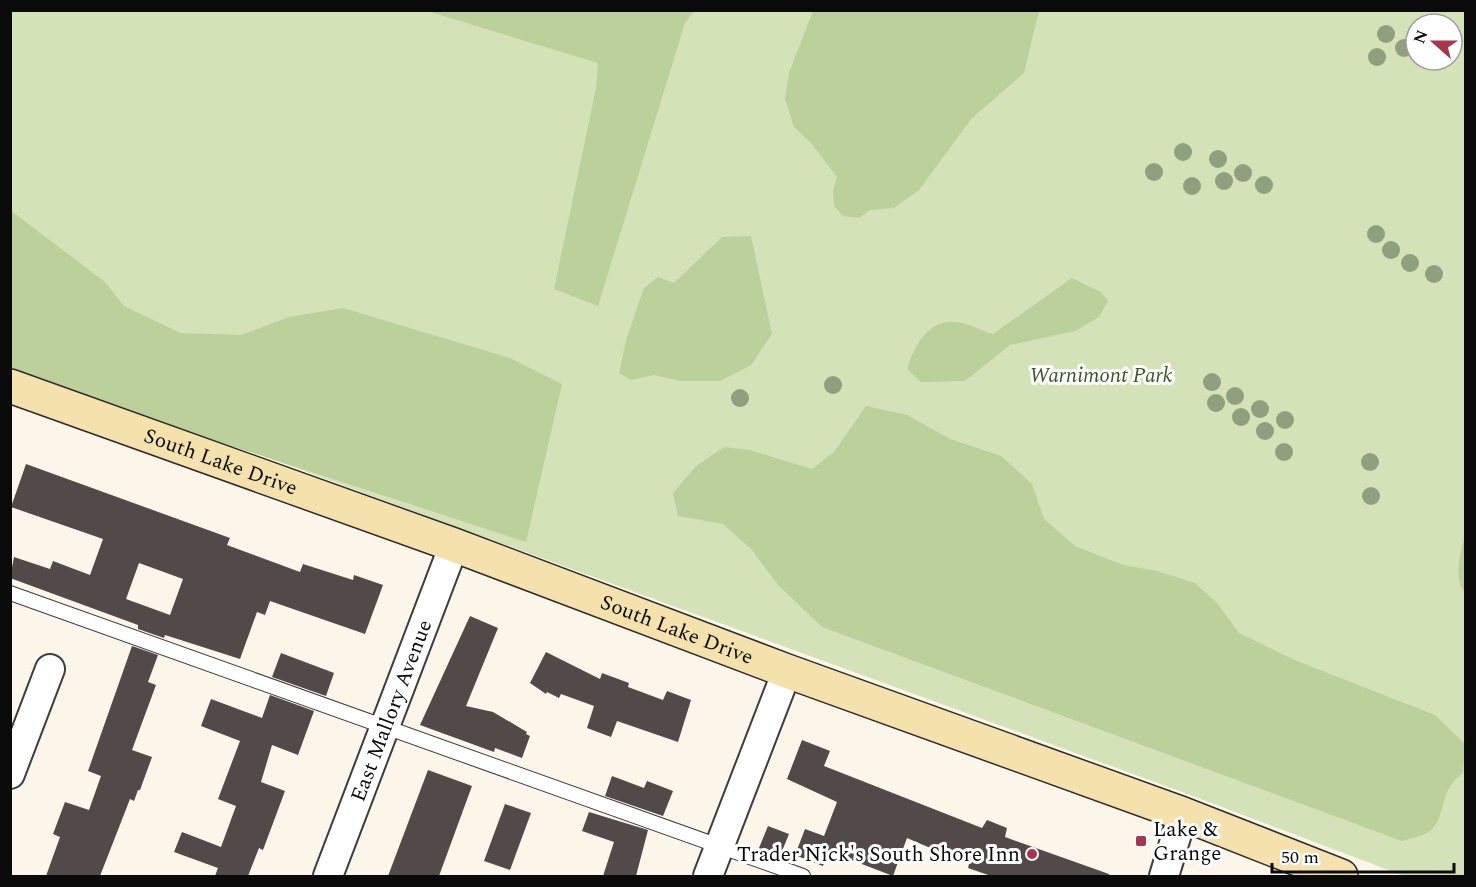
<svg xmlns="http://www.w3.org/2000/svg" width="1476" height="887" viewBox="0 0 1476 887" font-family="Spectral,serif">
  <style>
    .green { fill: #d4e2b8; fill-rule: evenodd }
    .forest { fill: #bbd09a }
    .building { fill: #514a48; fill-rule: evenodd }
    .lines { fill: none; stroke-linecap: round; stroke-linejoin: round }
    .service-casing { stroke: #3d3d3d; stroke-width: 16 }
    .minor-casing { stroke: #3d3d3d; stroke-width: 32 }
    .secondary-casing { stroke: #2c2c2c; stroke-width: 36 }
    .service { stroke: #fff; stroke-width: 14 }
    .minor { stroke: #fff; stroke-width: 28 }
    .secondary { stroke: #f4e1ac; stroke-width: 33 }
    .tree { fill: #909f7d }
    .poi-dot { fill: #a7354d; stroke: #fff; stroke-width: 2 }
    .labels { text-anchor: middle; stroke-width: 6; stroke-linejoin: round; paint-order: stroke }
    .park-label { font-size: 21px; font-style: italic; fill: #375824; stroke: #fff }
    .street-label { font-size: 21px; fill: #0a0a0a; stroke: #fff }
    .poi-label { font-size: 21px; fill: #0a0a0a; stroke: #fff; text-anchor: start }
  </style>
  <rect width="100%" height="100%" fill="#fcf6ea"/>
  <path class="green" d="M10,11H1465V876H1404L1193,796L11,364ZM1416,24H1452V60H1416Z"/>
  <g class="forest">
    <polygon points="427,11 694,11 685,23 598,306 554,289 596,88 598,63"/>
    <polygon points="813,11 813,10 1039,11 1024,73 972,118 919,190 894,208 870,210 859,218 843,216 834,206 833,190 837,177 811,143 794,127 785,99 789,73"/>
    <polygon points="10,210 105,282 124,306 180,333 241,335 289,317 343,308 510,358 562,384 526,542 11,374"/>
    <polygon points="751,236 772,334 751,365 720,381 681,381 654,375 631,380 619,373 627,337 644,288 658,277 674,283 722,237"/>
    <path d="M1072,278L1101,292L1108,301L1099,317L1075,331L1010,345L965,381L921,382L907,369C915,343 930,316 962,323C972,325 982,331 993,334Z"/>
    <path d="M866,406L907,415L950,439L1001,456L1032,484L1044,519L1075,546L1123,565L1157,571L1195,583L1218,604L1239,633L1297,661L1435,715L1465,744L1463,773C1435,793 1449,822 1425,834C1418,837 1409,839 1402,841L822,627L778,585L752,550L723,524L678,516L673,493L696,466L724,447L750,450L812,469L834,452Z"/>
    <path d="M1465,536V593C1453,579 1460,552 1465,536Z"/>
  </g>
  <g class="building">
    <path d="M26,464L230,538L227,545L300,572L303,564L353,580L354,575L383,585L365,634L270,601L265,615L257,612L240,659L165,635L164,638L138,629V625L10,578L14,557L50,569L53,561L90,575L103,539L11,507ZM139,563L183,579L170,615L126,599Z"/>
    <polygon points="470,616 498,628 466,706 493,712 527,732 526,734 530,736 522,758 495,748 494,752 420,725"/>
    <polygon points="132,646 158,655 148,682 156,685 132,750 152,757 140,790 138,790 134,801 130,799 100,876 46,876 60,837 53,834 65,802 89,810 101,776 88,771"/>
    <polygon points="546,652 600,679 602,673 629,683 628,687 663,700 667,691 691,700 678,742 617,721 611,737 587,728 594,706 561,694 559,698 547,692 546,694 530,683"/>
    <polygon points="281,653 334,673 326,696 272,677"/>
    <polygon points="270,695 314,711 298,755 272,745 261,782 285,791 263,850 259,848 248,876 215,876 218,868 174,852 182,832 221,847 236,806 218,799 240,741 201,726 211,699 262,718"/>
    <polygon points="802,740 830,751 824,766 982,828 987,820 1007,828 1005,837 1109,874 1109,876 991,876 968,868 970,860 936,848 935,850 907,838 893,876 828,851 823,866 795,855 805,829 824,836 837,802 787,779"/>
    <polygon points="428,770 472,786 439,876 388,876"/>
    <polygon points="612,776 644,788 647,781 673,791 663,816 605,796"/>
    <polygon points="505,804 531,813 510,870 484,861"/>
    <polygon points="589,812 648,830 636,876 603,876 614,842 582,831"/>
    <polygon points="768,826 789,834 780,856 759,848"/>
  </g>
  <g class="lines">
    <g class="service-casing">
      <polyline id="service" points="10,593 803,876"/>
    </g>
    <g class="minor-casing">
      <g id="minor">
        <polyline points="10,774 50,669"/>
        <path id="s1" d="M328,876L454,545"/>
        <polyline points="708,876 787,671"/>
        <polyline points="1164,876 1183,814"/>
      </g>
    </g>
    <g class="secondary-casing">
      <g id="secondary">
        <path id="s2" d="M10,386L454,545L787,671L1183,814L1341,876"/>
      </g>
    </g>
    <use href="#service" class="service"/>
    <use href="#minor" class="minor"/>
    <use href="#secondary" class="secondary"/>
  </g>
  <g class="tree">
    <circle cx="1386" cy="34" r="9"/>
    <circle cx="1404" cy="48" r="9"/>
    <circle cx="1377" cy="57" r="9"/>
    <circle cx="1183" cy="152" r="9"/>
    <circle cx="1218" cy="159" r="9"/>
    <circle cx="1154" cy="172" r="9"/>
    <circle cx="1243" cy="173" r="9"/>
    <circle cx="1224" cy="181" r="9"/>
    <circle cx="1264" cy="185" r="9"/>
    <circle cx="1192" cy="186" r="9"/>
    <circle cx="1376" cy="234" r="9"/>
    <circle cx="1391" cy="250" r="9"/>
    <circle cx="1410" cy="263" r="9"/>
    <circle cx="1434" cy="274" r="9"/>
    <circle cx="1212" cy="382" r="9"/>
    <circle cx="833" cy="385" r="9"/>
    <circle cx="1235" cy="396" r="9"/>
    <circle cx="740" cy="398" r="9"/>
    <circle cx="1216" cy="403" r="9"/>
    <circle cx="1260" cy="409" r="9"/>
    <circle cx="1241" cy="417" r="9"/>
    <circle cx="1285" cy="420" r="9"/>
    <circle cx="1265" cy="431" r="9"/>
    <circle cx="1284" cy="452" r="9"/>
    <circle cx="1370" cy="462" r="9"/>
    <circle cx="1371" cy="496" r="9"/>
  </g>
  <g class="poi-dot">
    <rect x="1135" y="835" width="12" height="12" rx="3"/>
    <circle cx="1032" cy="854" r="6"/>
  </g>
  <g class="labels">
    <g class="park-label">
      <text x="1101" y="382">Warnimont Park</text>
    </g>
    <g class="street-label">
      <text dy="7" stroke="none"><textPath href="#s2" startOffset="224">South Lake Drive</textPath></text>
      <text dy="7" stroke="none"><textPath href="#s2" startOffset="710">South Lake Drive</textPath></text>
      <text dy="7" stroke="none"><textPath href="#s1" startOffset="177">East Mallory Avenue</textPath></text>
    </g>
    <g class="poi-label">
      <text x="1153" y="836">Lake &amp;<tspan x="1153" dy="24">Grange</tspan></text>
      <text x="1020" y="861" text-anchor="end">Trader Nick's South Shore Inn</text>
    </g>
  </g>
  <rect width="1476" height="887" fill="none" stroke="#0a0a0a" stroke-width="24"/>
  <g transform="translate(1434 42) rotate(291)"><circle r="28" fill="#ffffff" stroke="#9d9d9d" stroke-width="1.5"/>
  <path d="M0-4.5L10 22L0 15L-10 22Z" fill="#a7354d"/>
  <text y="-9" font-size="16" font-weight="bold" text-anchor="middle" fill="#0a0a0a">N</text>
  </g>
  <path d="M1272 863v9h182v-9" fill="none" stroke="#0a0a0a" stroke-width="3"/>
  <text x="1281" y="863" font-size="18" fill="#0a0a0a" stroke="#ffffff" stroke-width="4.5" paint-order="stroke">50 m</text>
</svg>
